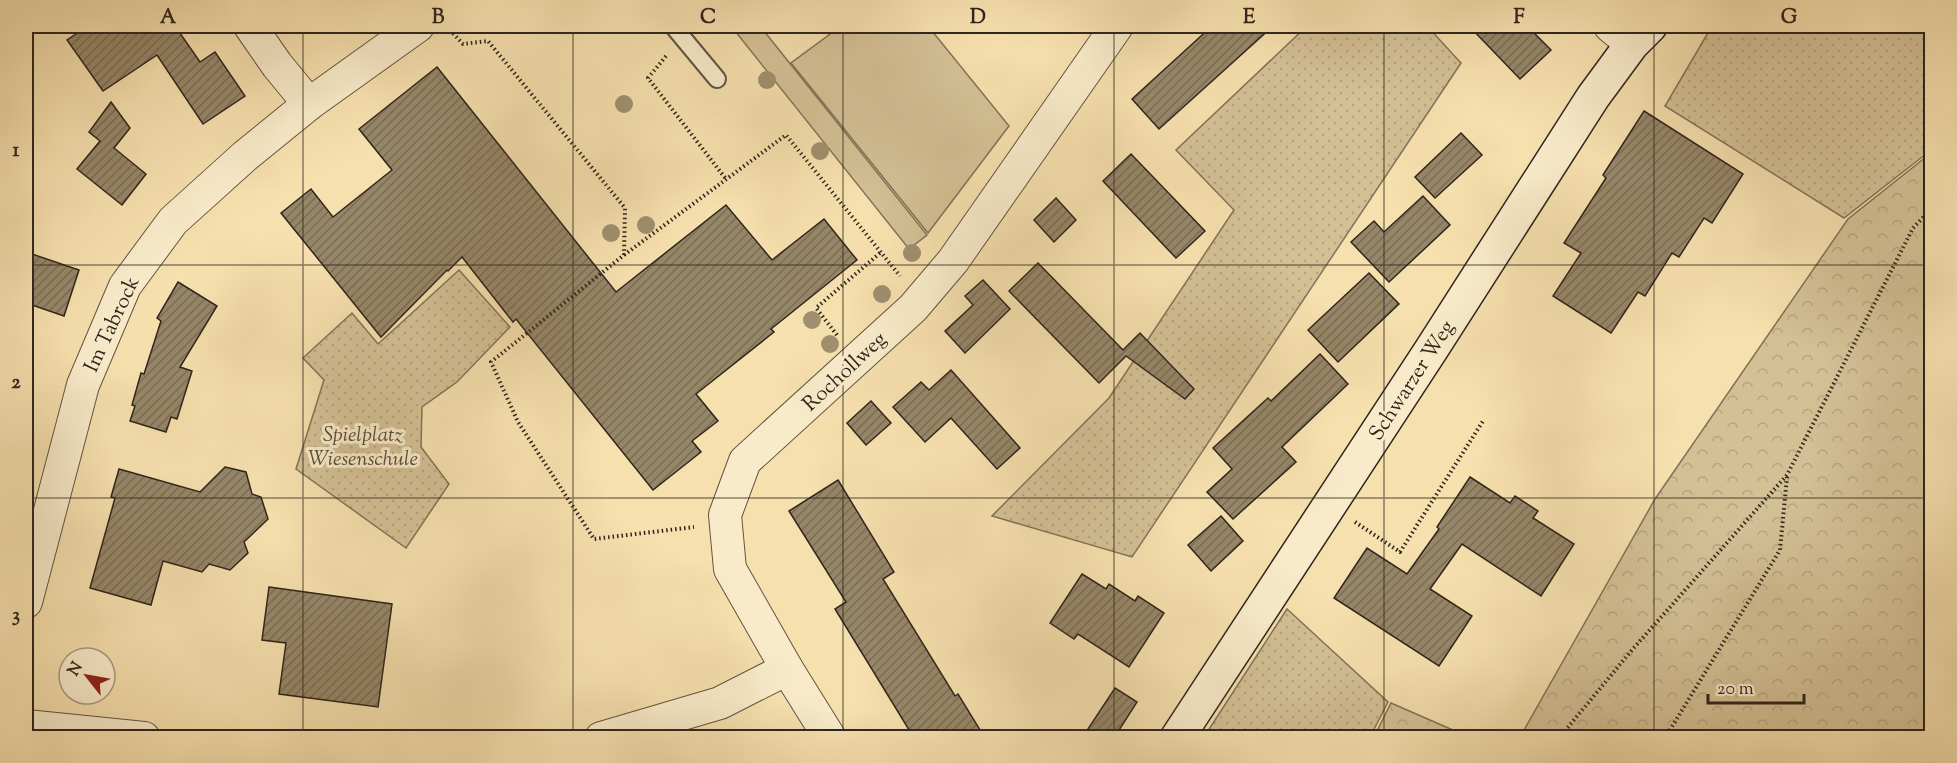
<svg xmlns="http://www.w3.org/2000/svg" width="1957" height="763" viewBox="0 0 1957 763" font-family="'Sorts Mill Goudy',serif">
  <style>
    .green { fill: url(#green-dots); stroke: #827258; stroke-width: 1.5 }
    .forest { fill: url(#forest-crowns); stroke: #827258; stroke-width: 1.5 }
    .pitch { fill: #d4c095; stroke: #827258; stroke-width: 1.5 }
    .building { fill: url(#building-hatch); stroke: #2f251c; stroke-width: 1.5 }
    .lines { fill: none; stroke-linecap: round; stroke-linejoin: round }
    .lane-casing { stroke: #615440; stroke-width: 20 }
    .street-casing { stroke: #615440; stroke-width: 34 }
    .secondary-casing { stroke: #2f251c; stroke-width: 36 }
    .path { stroke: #2f251c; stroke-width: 4; stroke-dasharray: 1.5 3; stroke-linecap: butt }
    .lane { stroke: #f9ebca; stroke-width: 16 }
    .street { stroke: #f9ebca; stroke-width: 32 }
    .secondary { stroke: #f9ebca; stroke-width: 33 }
    .tree { fill: #9f8f6e }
    .grid { fill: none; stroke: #2f251c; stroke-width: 1.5; stroke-opacity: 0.55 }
    .labels { text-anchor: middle; stroke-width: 6; stroke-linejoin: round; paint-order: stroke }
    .street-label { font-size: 21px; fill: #2f251c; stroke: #f9ebca }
    .park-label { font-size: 21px; font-style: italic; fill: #584c3a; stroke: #f9ebca }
    .neatline { fill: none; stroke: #2f251c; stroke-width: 2 }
    .grid-label { font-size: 20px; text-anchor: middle; font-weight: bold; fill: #2f251c }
  </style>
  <defs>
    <pattern id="green-dots" width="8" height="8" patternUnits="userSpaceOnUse" patternTransform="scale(1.5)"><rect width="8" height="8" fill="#d4c095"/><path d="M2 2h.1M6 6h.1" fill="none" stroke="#b6a580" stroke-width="1.8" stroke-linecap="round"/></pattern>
    <pattern id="forest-crowns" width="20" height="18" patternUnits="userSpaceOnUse" patternTransform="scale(1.5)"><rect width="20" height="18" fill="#d4c095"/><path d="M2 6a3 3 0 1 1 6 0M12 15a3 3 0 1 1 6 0" fill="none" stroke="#b6a580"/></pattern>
    <pattern id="building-hatch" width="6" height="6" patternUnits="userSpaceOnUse" patternTransform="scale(1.5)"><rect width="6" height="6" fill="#968668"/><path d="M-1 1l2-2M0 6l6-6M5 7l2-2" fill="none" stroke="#7b6d55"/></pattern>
  </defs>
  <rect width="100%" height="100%" fill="#f6e0ae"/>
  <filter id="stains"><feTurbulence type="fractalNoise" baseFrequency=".00333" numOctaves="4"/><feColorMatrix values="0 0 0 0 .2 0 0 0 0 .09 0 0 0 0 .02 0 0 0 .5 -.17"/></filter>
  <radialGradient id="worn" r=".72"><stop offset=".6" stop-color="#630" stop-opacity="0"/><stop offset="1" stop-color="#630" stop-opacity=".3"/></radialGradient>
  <g class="green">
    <polygon points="1307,26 1427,26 1461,63 1132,557 992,516 1109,398 1234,210 1176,150"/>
    <polygon points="1712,26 1931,26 1931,150 1844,218 1665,106"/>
    <polygon points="459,270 510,327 457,382 422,407 421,447 449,484 406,548 296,469 324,380 303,358 352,313 378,344"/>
    <polygon points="1287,609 1388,702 1370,737 1204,737"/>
  </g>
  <g class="forest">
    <polygon points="1931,153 1931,737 1520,737 1655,499 1848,219"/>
    <polygon points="1391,703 1469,737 1374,737"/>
  </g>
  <g class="pitch">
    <polygon points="731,26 760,26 927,235 909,249"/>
    <polygon points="841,26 928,26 1009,126 928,233 791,63"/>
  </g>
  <g class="building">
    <polygon points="88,26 175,26 200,62 215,52 245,96 203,124 157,55 103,91 67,40"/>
    <polygon points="1212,26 1273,26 1159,129 1132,99"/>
    <polygon points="1469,26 1527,26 1551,50 1520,79"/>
    <polygon points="437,67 616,292 726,205 772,260 824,219 857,260 771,329 774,332 696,394 718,421 692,441 701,452 653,490 516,319 513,322 462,257 448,271 447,270 381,337 281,213 311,189 333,217 392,170 359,129"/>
    <polygon points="111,102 130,128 114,148 146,174 122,205 77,169 100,141 89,132"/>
    <polygon points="1644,111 1743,174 1712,223 1704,218 1679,257 1672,253 1645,296 1638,292 1611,333 1553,296 1581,253 1564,243 1606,178 1603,175"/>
    <polygon points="1461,133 1482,155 1435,198 1415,177"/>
    <polygon points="1131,154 1205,231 1176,258 1103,181"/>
    <polygon points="1423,196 1450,225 1389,282 1351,242 1374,221 1384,232"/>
    <polygon points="1056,198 1076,220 1054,242 1034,220"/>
    <polygon points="26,252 79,270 64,316 26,303"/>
    <polygon points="1038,263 1123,350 1140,333 1194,389 1185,399 1126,356 1099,383 1009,291"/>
    <polygon points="1369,273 1399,304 1338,362 1308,330"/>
    <polygon points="983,280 1010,309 965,353 945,331 973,305 965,296"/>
    <polygon points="178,282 217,306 180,367 192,371 177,419 171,417 166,432 130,421 135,406 132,405 141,373 144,374 161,321 157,318"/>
    <polygon points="1320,354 1348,384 1282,447 1296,462 1233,519 1207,492 1232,469 1213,448 1268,398 1271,401"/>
    <polygon points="951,370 1020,448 997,469 951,418 925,442 893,407 921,382 929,390"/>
    <polygon points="871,401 891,423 866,445 847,423"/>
    <polygon points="225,467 246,472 252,494 261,497 268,519 244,542 248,553 230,570 209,564 202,572 163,561 151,605 90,588 115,498 111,497 119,469 200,492"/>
    <polygon points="1470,477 1510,503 1515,496 1538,511 1533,518 1574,544 1541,596 1462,544 1430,589 1472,616 1439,666 1334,598 1367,548 1407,574 1439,529 1437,527"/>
    <polygon points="838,480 894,572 883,579 955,696 958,694 985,738 914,738 835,609 846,602 789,511"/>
    <polygon points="1221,516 1243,541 1211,571 1188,545"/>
    <polygon points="1082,574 1106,589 1109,584 1135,601 1138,596 1164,613 1129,667 1078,634 1074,639 1050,623"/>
    <polygon points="269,587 392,604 378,707 279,694 286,643 262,640"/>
    <polygon points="1115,688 1137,702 1114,738 1082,738"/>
  </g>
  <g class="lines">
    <g class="lane-casing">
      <polyline id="lane" points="673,26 717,79"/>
    </g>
    <g class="street-casing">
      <g id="street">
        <polyline points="250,26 277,65 309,104"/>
        <polyline points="1610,26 1632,44"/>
        <polyline points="26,602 83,385 125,286 173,221 245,156 309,104 418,26"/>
        <polyline points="26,726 144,738"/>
        <polyline points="601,738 720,703 787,669"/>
        <polyline points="830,738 787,669 730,569 725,515 745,461 913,308 953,261 1117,26"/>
      </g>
    </g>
    <g class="secondary-casing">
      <polyline id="secondary" points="1177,738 1431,350 1593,97 1632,44 1650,26"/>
    </g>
    <g class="path">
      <polyline points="450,30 463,44 488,41 625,208 624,255 491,362 518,422 594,539 694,527"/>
      <polyline points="666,56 648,78 726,179"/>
      <polyline points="624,255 786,135 900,276"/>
      <polyline points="837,335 816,308 880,253"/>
      <polyline points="1355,522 1400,552 1483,421"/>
      <polyline points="1559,738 1632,650 1787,475 1913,228 1932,208"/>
      <polyline points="1665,738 1780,550 1787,477"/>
    </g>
    <use href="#lane" class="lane"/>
    <use href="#street" class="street"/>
    <use href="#secondary" class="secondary"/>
  </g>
  <g class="tree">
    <circle cx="767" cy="80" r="9"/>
    <circle cx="624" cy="104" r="9"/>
    <circle cx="820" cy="151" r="9"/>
    <circle cx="646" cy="225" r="9"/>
    <circle cx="611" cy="233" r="9"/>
    <circle cx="912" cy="253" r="9"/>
    <circle cx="882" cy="294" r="9"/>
    <circle cx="812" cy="320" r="9"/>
    <circle cx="830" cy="344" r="9"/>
  </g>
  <path class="grid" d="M303,26V738M573,26V738M843,26V738M1114,26V738M1384,26V738M1654,26V738M26,265H1932M26,498H1932"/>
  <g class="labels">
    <g class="street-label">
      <text transform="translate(111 324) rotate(-65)" y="7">Im Tabrock</text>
      <text transform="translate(844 371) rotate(-43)" y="7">Rochollweg</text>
      <text transform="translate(1411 380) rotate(-57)" y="7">Schwarzer Weg</text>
    </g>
    <g class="park-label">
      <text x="363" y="441">Spielplatz<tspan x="363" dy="24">Wiesenschule</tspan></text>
    </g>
  </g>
  <rect width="1957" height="763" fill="none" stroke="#f6e0ae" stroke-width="66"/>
  <g transform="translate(87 676) rotate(301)"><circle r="28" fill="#f9ebca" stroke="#a89c84" stroke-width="1.5"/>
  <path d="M0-4.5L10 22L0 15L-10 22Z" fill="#8f2418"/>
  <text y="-9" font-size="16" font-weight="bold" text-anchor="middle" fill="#2f251c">N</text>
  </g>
  <path d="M1708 694v9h96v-9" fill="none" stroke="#2f251c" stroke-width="3"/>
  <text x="1717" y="694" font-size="18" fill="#2f251c" stroke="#f9ebca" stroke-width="4.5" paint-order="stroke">20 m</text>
  <rect x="33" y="33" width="1891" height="697" class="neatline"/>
  <g class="grid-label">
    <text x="168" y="23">A</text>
    <text x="438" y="23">B</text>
    <text x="708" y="23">C</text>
    <text x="978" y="23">D</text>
    <text x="1249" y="23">E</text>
    <text x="1519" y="23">F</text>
    <text x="1789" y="23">G</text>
    <text x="16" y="156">1</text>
    <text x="16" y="388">2</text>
    <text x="16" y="621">3</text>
  </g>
  <rect width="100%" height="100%" filter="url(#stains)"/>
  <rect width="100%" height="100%" fill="url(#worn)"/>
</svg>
